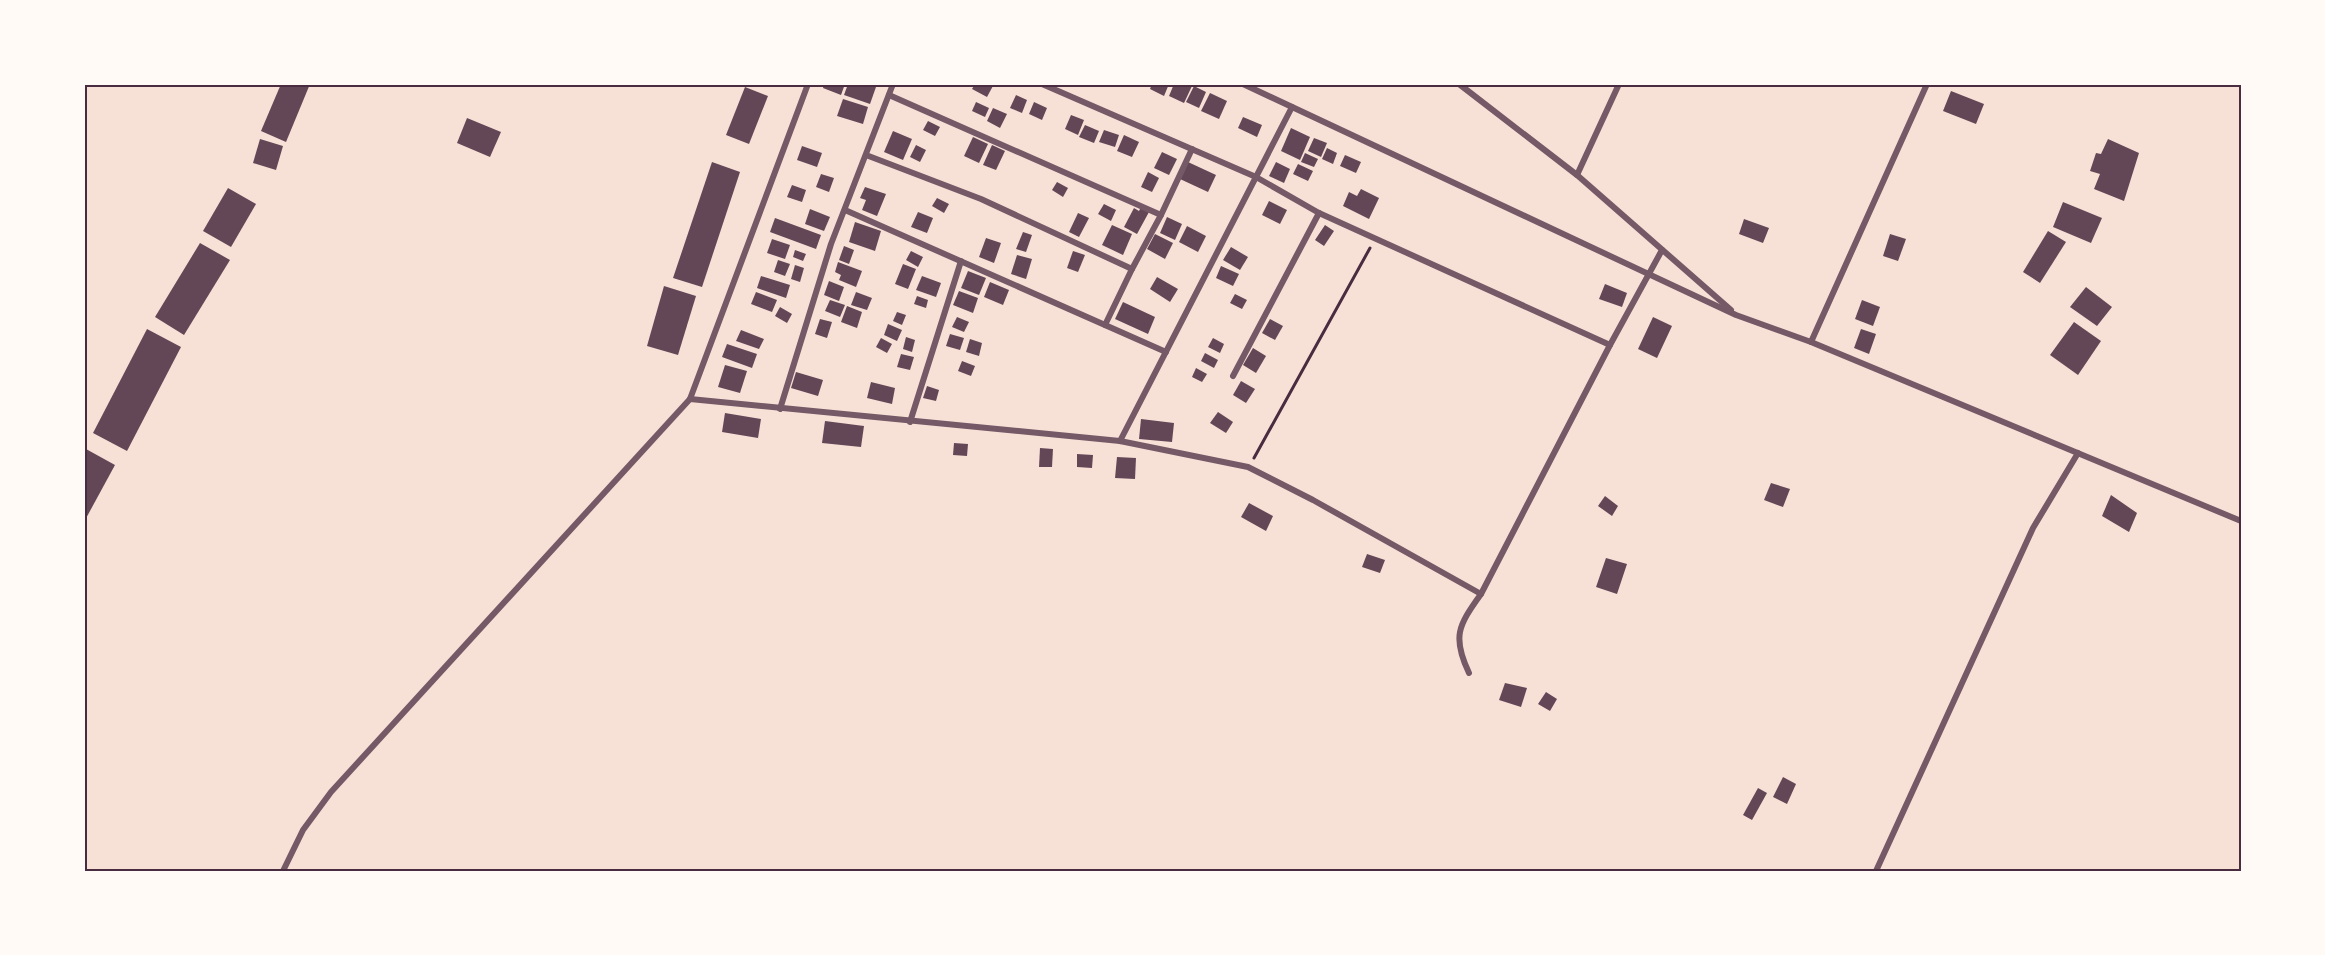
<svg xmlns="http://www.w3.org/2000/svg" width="2325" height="955" viewBox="0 0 2325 955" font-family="'Fira Sans',sans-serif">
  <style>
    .building { fill: #644757 }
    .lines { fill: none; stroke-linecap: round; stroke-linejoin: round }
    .path { stroke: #4a2c40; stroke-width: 3 }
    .minor { stroke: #755966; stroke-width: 6 }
    .neatline { fill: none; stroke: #4a2c40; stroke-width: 2 }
  </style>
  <rect width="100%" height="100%" fill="#f7e1d7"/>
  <g class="building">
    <polygon points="281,84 310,84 286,142 261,131"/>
    <polygon points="824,84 845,84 841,95 823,88"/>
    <polygon points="848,84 867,84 876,87 870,104 844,95"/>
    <polygon points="975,84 994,84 987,97 972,89"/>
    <polygon points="1152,84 1169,84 1164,96 1150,89"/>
    <polygon points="1174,84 1192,86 1184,103 1169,96"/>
    <polygon points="1194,86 1206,92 1199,108 1186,102"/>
    <polygon points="745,87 768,96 749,144 726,135"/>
    <polygon points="1951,91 1984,104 1976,124 1943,111"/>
    <polygon points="1210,93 1227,101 1219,119 1201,111"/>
    <polygon points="1016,95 1027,100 1022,113 1010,108"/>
    <polygon points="843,99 868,107 863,124 837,116"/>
    <polygon points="976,102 989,108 985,117 972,111"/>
    <polygon points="1034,102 1047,108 1042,120 1029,114"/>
    <polygon points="993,108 1007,114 1000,128 987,121"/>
    <polygon points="1071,115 1084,120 1078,135 1065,129"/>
    <polygon points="1243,117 1262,125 1257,137 1238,128"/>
    <polygon points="467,118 501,132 490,157 457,143"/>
    <polygon points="928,121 940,127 935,136 923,130"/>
    <polygon points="1085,125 1099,131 1094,143 1079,137"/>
    <polygon points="1291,128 1310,137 1300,160 1281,151"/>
    <polygon points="1104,130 1119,135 1115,147 1099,142"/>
    <polygon points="893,131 912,139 903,160 884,152"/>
    <polygon points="1124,135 1139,142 1132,157 1117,151"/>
    <polygon points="973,137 988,144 979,163 964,156"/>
    <polygon points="1314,138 1327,143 1321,157 1308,151"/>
    <polygon points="260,139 283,146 276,170 253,163"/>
    <polygon points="2108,139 2139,153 2124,201 2094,189 2100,174 2090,171 2096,153 2101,154"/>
    <polygon points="916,145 926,150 920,162 910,157"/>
    <polygon points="992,145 1005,151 996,170 983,165"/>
    <polygon points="802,146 822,153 817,167 797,160"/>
    <polygon points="1327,148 1337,153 1333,164 1322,159"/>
    <polygon points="1162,152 1177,159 1169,175 1154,168"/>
    <polygon points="1305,153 1318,159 1314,167 1301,162"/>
    <polygon points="1345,155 1361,162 1356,173 1340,166"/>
    <polygon points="712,162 740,172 702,287 673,278"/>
    <polygon points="1188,162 1216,175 1208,192 1180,179"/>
    <polygon points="1276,162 1290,169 1284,183 1269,176"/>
    <polygon points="1298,164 1313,171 1308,181 1293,174"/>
    <polygon points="1148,172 1159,178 1152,192 1141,187"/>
    <polygon points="821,174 834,178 829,192 816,187"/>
    <polygon points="1057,182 1068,188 1063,197 1052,190"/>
    <polygon points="792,185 806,190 802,202 787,197"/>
    <polygon points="865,187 886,194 877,216 862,210 866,200 860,198"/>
    <polygon points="228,188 256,204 231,247 203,231"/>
    <polygon points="1361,189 1379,198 1369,219 1343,206 1349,192 1357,196"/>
    <polygon points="937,198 949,204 944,213 932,206"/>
    <polygon points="1269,201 1287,210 1280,224 1262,215"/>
    <polygon points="2063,202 2102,218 2091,243 2053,227"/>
    <polygon points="1104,204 1116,210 1111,221 1098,214"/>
    <polygon points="1141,207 1149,212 1137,234 1124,227 1134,208 1139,211"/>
    <polygon points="810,209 830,217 824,231 805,224"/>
    <polygon points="918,212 933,218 927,233 911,227"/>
    <polygon points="1078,213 1089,218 1079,237 1069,232"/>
    <polygon points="1167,217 1182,224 1175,240 1160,233"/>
    <polygon points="775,218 821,235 816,249 770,232"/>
    <polygon points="1744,219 1769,228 1763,243 1739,234"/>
    <polygon points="855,222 881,231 875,251 849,242"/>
    <polygon points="1112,225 1132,234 1123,255 1102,245"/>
    <polygon points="1325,225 1334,231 1324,246 1315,240"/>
    <polygon points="1187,226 1206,236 1198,252 1179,242"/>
    <polygon points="2048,231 2066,242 2040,283 2023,272"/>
    <polygon points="1023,232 1032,235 1026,252 1016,249"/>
    <polygon points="1155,234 1173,243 1165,259 1147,249"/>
    <polygon points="1890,234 1906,239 1898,261 1883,256"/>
    <polygon points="986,238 1001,243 994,263 979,257"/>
    <polygon points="772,239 790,245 785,259 767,253"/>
    <polygon points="200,243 230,260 184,335 155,317"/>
    <polygon points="844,246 854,250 849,264 839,260"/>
    <polygon points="1231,247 1248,257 1240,270 1223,260"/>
    <polygon points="795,250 806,254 803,261 793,257"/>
    <polygon points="911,251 923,257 918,267 906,260"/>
    <polygon points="1073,251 1085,255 1078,272 1067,268"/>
    <polygon points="1017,255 1032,259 1026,279 1011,274"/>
    <polygon points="778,260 790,264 785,276 774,272"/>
    <polygon points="838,262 862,271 856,287 839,280 841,275 835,272"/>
    <polygon points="903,264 916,269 908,289 895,284"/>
    <polygon points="795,265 804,268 800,282 791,279"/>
    <polygon points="1221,266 1239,274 1233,286 1216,278"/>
    <polygon points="968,271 986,278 979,295 961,288"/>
    <polygon points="761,276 790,285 786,298 757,288"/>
    <polygon points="922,276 941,283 936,297 916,290"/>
    <polygon points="1157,277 1178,289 1170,302 1150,289"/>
    <polygon points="829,281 844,287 839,301 824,295"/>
    <polygon points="990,282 1009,290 1003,305 984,297"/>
    <polygon points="1605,284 1627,293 1622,307 1599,299"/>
    <polygon points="664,286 696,296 678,355 647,346"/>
    <polygon points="2086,287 2112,307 2097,326 2070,307"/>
    <polygon points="959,291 978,298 973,313 953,305"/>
    <polygon points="756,292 777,300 772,312 751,304"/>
    <polygon points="856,292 872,298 867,310 851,305"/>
    <polygon points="1235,294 1247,300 1242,309 1230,303"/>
    <polygon points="917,296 928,300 926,308 914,304"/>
    <polygon points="830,300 845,305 840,317 825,311"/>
    <polygon points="1862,300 1880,307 1873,326 1855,319"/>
    <polygon points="1123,302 1155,317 1148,334 1115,319"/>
    <polygon points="847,306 862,312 857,328 841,322"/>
    <polygon points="780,307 792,314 787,323 775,316"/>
    <polygon points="897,312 906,315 902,325 893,321"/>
    <polygon points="957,317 969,322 964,332 952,327"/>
    <polygon points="1653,317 1672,326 1657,358 1638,349"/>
    <polygon points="820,319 832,322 827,338 815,334"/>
    <polygon points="1270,319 1283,326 1275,340 1262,333"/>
    <polygon points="2074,322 2101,341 2078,375 2050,355"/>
    <polygon points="888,324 902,330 897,341 884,335"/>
    <polygon points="147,329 181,347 127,451 93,433"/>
    <polygon points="1861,329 1876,334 1869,354 1854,348"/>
    <polygon points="741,330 764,339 759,349 736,341"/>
    <polygon points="950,334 964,338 960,350 946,346"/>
    <polygon points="906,337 915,340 912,352 903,349"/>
    <polygon points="881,338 892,344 887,353 876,347"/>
    <polygon points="1213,338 1224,344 1220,353 1208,347"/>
    <polygon points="970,339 982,343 979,356 966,352"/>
    <polygon points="727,344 757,354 752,368 722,357"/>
    <polygon points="1253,348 1266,356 1256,373 1243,365"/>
    <polygon points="1205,353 1218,360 1214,368 1201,361"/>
    <polygon points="901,354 914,357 910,370 897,367"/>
    <polygon points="962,361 975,366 971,376 958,371"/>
    <polygon points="725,365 747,371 740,393 718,387"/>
    <polygon points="1196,368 1207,374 1202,382 1192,377"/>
    <polygon points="796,372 823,380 818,396 791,388"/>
    <polygon points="1241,381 1255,389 1246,403 1233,395"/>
    <polygon points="871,382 895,388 892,404 867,398"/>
    <polygon points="927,386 939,390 936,401 923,398"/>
    <polygon points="1218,412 1233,422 1226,433 1210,423"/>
    <polygon points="725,413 761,419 758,438 722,432"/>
    <polygon points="1141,419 1174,423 1172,442 1139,439"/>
    <polygon points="825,421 864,426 861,447 822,443"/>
    <polygon points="954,443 968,444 967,456 953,455"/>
    <polygon points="1040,448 1053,449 1052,467 1039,467"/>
    <polygon points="86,449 115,465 84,522 84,454"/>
    <polygon points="1077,454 1093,455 1092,468 1077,467"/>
    <polygon points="1117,457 1136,458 1135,479 1115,478"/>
    <polygon points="1771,483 1790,489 1783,507 1764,500"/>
    <polygon points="2111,495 2137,513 2129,532 2102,516"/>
    <polygon points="1605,496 1618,506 1612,516 1598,506"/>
    <polygon points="1249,503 1273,516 1266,531 1241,517"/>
    <polygon points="1367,554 1385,560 1380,573 1362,567"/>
    <polygon points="1606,558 1627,564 1617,594 1596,587"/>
    <polygon points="1505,683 1527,688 1521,707 1499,700"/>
    <polygon points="1546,692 1557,699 1550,711 1538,704"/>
    <polygon points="1783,777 1796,784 1787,804 1773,797"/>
    <polygon points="1758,788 1767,793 1752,820 1743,815"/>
  </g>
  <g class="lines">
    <polyline class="path" points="1254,458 1370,248"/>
    <g class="minor">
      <polyline points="1042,84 1256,177 1319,213 1610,345"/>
      <polyline points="1243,84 1736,315 1811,342 2241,521"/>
      <polyline points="1459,84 1577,175 1731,310"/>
      <polyline points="889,95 1161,215 1132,269"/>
      <polyline points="866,155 981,199 1132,269 1105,325"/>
      <polyline points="1577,175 1619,84"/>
      <polyline points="845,210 1166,352"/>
      <polyline points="1161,215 1192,149"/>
      <polyline points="1811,342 1927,84"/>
      <polyline points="1233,376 1319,213"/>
      <polyline points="690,399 1120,441 1248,467 1313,500 1481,594"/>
      <polyline points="780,409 831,244 893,84"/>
      <polyline points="910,422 961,261"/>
      <polyline points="1120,441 1292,107"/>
      <path d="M1469,673C1452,637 1458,626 1481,594L1610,345L1662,250"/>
      <polyline points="283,871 303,830 331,792 690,399 808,84"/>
      <polyline points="1876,871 2033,528 2078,453"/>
    </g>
  </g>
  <rect width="2325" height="955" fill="none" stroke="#fffaf5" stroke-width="171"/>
  <rect x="86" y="86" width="2154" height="784" class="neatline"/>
</svg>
